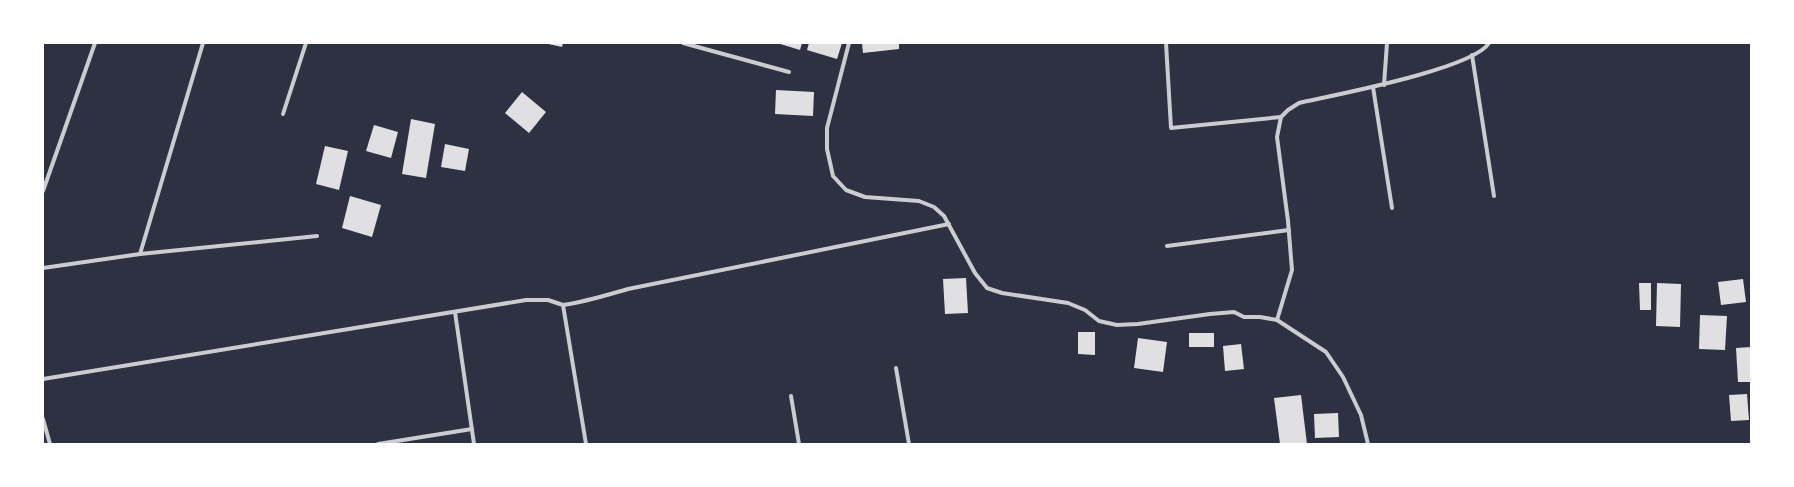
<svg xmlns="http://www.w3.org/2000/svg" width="1794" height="487" viewBox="0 0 1794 487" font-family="'Alegreya Sans',sans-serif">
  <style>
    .building { fill: #e0e0e3 }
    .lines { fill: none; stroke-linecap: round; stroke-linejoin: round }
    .minor { stroke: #caccd0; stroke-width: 4 }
  </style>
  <rect width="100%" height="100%" fill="#2d3142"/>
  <g class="building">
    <polygon points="544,43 563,43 562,47"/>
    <polygon points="777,43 802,43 800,50"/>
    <polygon points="809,43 842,43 837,59 807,50"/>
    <polygon points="862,43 899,43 899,49 863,53"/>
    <polygon points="776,90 814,92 813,116 775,114"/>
    <polygon points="522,92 546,112 529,133 505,113"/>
    <polygon points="411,119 435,124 426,178 402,174"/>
    <polygon points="374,125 398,132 391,158 366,151"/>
    <polygon points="445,144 469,149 465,171 441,167"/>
    <polygon points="325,146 348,151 339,190 316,184"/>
    <polygon points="350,196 381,205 372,237 342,228"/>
    <polygon points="966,278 968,313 945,314 943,279"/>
    <polygon points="1743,279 1746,302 1721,305 1718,282"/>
    <polygon points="1639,283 1651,283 1651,310 1640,310"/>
    <polygon points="1657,283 1681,284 1680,327 1656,326"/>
    <polygon points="1700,315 1727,316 1725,350 1699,349"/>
    <polygon points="1078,332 1095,332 1095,355 1078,354"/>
    <rect x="1189" y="333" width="25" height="14"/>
    <polygon points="1138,338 1167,342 1163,372 1134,368"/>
    <polygon points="1241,344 1244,369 1225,371 1223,346"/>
    <polygon points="1751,347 1751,382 1738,382 1736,348"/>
    <polygon points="1747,394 1749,420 1731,421 1729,395"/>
    <polygon points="1301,395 1307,444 1280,444 1274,398"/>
    <polygon points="1338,413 1339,437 1315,438 1314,414"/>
  </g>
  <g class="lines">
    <g class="minor">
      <polyline points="683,43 789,72"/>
      <polyline points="849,43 827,128 827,149 833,176 846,190 865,197 919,201 934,207 944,216 975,273 987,288 1002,293 1068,303 1085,310 1099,321 1117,325 1138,324 1210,314 1234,312 1244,317 1260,317 1277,320 1326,352 1343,377 1361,415 1368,444"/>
      <polyline points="1166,43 1171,128 1281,117"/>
      <polyline points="1472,55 1494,196"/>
      <polyline points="1384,85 1387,43"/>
      <polyline points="1373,87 1392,208"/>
      <polyline points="283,114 306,43"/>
      <polyline points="43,191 95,43"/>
      <polyline points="1167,246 1289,230"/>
      <polyline points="140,254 203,43"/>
      <polyline points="43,268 140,254 317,236"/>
      <path d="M563,305C585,302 607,295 628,289L949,224"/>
      <polyline points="455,312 474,444"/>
      <path d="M1277,320L1292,270L1288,221L1277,137L1281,117L1288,110L1299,103C1334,95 1473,69 1489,43"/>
      <polyline points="896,368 909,444"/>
      <polyline points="43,379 526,300 548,300 563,305 586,444"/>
      <polyline points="791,396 799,444"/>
      <polyline points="43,419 50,444"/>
      <polyline points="378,444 472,429"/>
    </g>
  </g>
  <rect width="1794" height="487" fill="none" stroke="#ffffff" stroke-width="88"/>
</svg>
